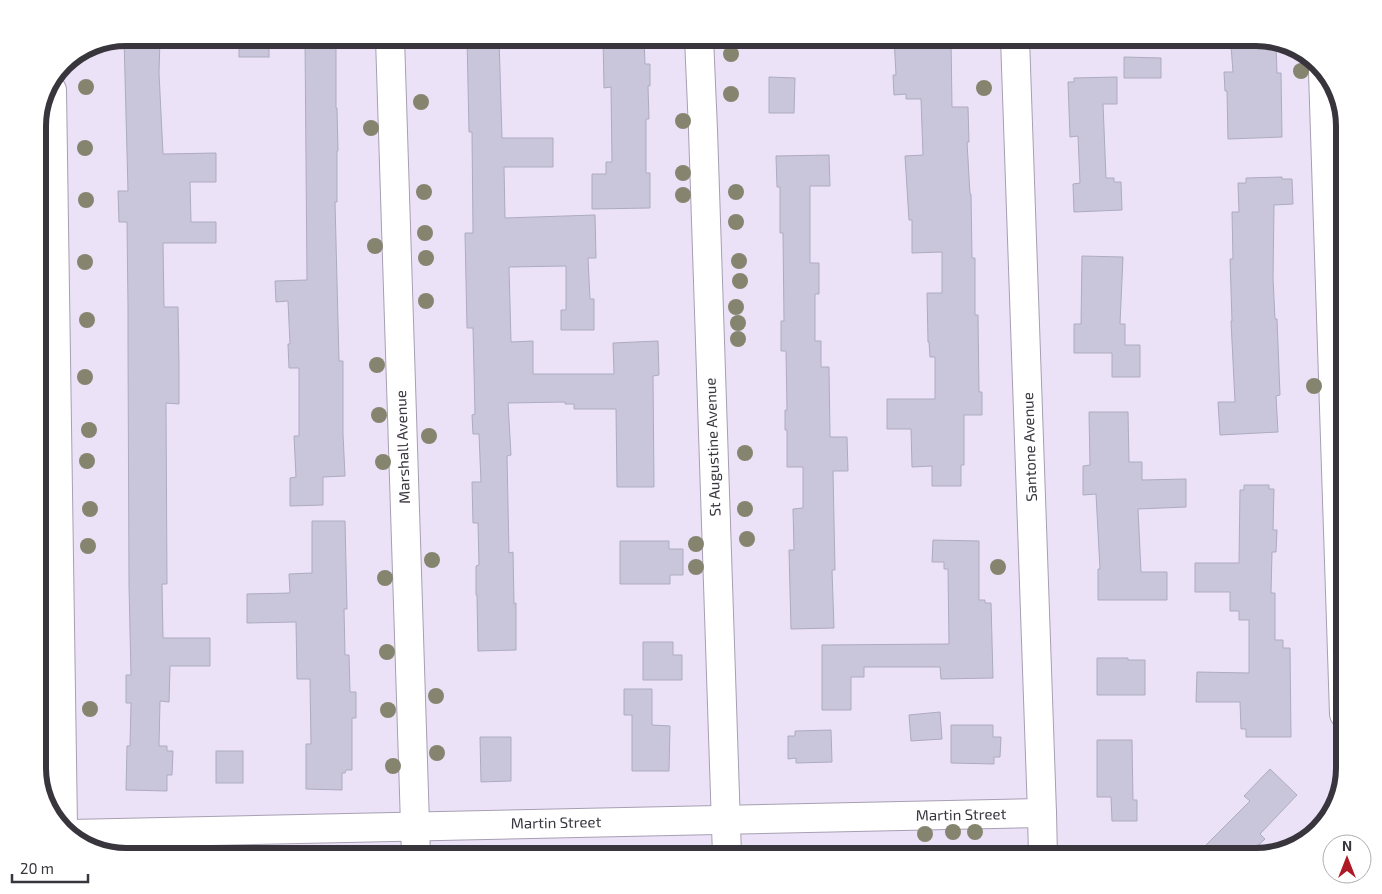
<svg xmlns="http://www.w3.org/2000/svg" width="1382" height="894" viewBox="0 0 1382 894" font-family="'Exo 2',sans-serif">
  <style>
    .building { fill: #c9c6db; stroke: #aeabc0 }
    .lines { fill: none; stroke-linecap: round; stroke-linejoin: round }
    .minor-casing { stroke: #a79fb2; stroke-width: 30 }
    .minor { stroke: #fff; stroke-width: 28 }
    .tree { fill: #85846f }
    .labels { text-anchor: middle; stroke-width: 5; stroke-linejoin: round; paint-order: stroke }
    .street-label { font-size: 15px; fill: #39353d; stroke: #fff }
    .rim { fill: none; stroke: #39353d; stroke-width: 6 }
  </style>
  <rect width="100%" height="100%" fill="#ebe2f7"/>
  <g class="building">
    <polygon points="124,38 160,38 159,73 163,154 216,153 216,182 190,182 191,222 216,222 216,243 163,243 164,307 178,307 179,365 179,404 166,403 167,584 162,584 163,638 210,638 210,666 170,666 169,702 160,701 159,746 167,746 167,751 173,751 172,775 167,775 167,791 126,790 127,746 130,746 131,703 126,703 126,675 131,675 129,585 128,344 128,307 127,222 119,222 118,191 128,191"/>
    <rect x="239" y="38" width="30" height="19"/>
    <polygon points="467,38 499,38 502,138 553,138 553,167 504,167 505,218 595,215 596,258 588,258 590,299 594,299 594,330 561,330 561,310 566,310 566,266 509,267 511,342 533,341 533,374 614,374 613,343 658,341 659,375 653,376 654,487 617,487 616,409 574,409 574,404 565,404 565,402 508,403 511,455 507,456 509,553 513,552 514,604 516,603 516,650 478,651 477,595 476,595 476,566 479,565 478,523 473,523 472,482 481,482 479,434 473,434 472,415 475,414 473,328 467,328 465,233 473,233 472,132 469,132"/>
    <polygon points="603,38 644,38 645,64 650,64 650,86 648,86 649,119 646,119 646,173 650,173 650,208 592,209 592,174 606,174 606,162 612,162 611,87 604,88"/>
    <polygon points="894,38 951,38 952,107 968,107 969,142 967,142 970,194 971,194 972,258 975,258 975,315 978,315 979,392 982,392 982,415 964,415 964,465 961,465 961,486 932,486 932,466 912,467 911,429 887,429 887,399 935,399 935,357 930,357 929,342 928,342 927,293 942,293 942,252 912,253 912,220 909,220 905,156 923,155 921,99 906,99 906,94 894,95 893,75 896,75"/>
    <polygon points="305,39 336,39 336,108 337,108 338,151 337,151 337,202 335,202 339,361 343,361 343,434 345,476 323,477 323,505 290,506 290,478 296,477 294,436 299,436 299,368 289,368 288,344 290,344 288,301 276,302 275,281 307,280"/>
    <polygon points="1261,39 1276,44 1277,73 1281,73 1282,137 1228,139 1227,91 1225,91 1224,72 1233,72 1231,46 1243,46 1243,40"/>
    <polygon points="1124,57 1161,58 1161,78 1124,78"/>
    <polygon points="769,77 795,78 794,113 769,113"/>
    <polygon points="1117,77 1117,104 1103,104 1106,178 1114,178 1114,182 1121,182 1122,210 1074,212 1073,184 1080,183 1078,136 1070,137 1068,82 1074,82 1074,78"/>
    <polygon points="829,155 830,186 810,186 810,263 819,263 819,294 815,294 815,341 821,341 821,367 829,367 830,437 847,437 848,471 833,471 835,570 832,570 834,628 791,629 789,550 794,550 793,509 803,508 803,467 787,467 787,430 785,430 785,410 787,410 786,351 781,351 781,321 784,321 783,233 780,233 780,187 777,187 776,156"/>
    <polygon points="1282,177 1282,179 1292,179 1293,204 1274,205 1273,278 1275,319 1277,319 1280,395 1276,396 1278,432 1220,435 1218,402 1235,402 1231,321 1232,321 1230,259 1233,259 1232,212 1239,212 1238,183 1246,183 1246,178"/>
    <polygon points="1082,256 1123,257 1120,324 1125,324 1125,345 1140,345 1140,377 1112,377 1112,353 1074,353 1074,324 1081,324"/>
    <polygon points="1089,412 1128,412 1129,462 1142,462 1142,480 1186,479 1186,507 1138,509 1141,572 1167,572 1167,600 1098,600 1098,569 1100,569 1096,494 1083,495 1083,466 1090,465"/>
    <polygon points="1244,485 1269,485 1269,489 1274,489 1273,530 1277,530 1276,552 1272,552 1271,593 1275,593 1275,640 1283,640 1283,648 1290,648 1291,737 1246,737 1246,729 1241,729 1240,702 1196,702 1197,672 1249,673 1249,620 1239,620 1239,611 1230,611 1230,592 1195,592 1195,563 1239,563 1240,490 1244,490"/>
    <polygon points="312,521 345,521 347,609 344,609 345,655 349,655 350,692 356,692 356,718 352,718 352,770 346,770 345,773 342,773 342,790 306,789 306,744 311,744 310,679 297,679 296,622 247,623 247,594 290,593 289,574 312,573"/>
    <polygon points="933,540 979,541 979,600 985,600 985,603 991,603 993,678 941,679 940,667 864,667 864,677 851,677 851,710 822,710 822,645 949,644 948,569 944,569 944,562 932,562"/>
    <polygon points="620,541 669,541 669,549 683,549 683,575 670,575 670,584 620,584"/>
    <polygon points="643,642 673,642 673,655 682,655 682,680 643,680"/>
    <polygon points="1097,658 1128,658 1128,660 1145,660 1145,695 1097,695"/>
    <polygon points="624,689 652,689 652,725 670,726 669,771 632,771 632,715 624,715"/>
    <polygon points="940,712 942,739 911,741 909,715"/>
    <polygon points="951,725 993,725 993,737 1001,737 1000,757 994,757 994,764 951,763"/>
    <polygon points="831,730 832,762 796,763 796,758 788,759 788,736 795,736 795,731"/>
    <polygon points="480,737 511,737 511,781 481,782"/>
    <polygon points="1097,740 1132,740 1133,800 1137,800 1137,821 1112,821 1111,797 1097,797"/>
    <rect x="216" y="751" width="27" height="32"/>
    <polygon points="1270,769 1297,795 1260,834 1265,839 1247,856 1195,856 1250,801 1244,796"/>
  </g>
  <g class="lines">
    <g class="minor-casing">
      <g id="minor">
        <polyline points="390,38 416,856"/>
        <polyline points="699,38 703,130 727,856"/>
        <polyline points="1015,38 1042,813 1043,856"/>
        <polyline points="1323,72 1344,714"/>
        <polyline points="52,90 63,827"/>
        <polyline points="70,834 1042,813"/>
      </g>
    </g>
    <use href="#minor" class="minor"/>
  </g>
  <g class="tree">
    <circle cx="731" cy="54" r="8"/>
    <circle cx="1301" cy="71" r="8"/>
    <circle cx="86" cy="87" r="8"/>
    <circle cx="984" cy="88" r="8"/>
    <circle cx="731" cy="94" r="8"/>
    <circle cx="421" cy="102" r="8"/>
    <circle cx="683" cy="121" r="8"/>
    <circle cx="371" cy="128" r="8"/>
    <circle cx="85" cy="148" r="8"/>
    <circle cx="683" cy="173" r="8"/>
    <circle cx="424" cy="192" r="8"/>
    <circle cx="736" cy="192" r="8"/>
    <circle cx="683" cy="195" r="8"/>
    <circle cx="86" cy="200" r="8"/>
    <circle cx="736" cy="222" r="8"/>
    <circle cx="425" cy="233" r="8"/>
    <circle cx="375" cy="246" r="8"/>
    <circle cx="426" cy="258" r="8"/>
    <circle cx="739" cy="261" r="8"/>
    <circle cx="85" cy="262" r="8"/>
    <circle cx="740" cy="281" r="8"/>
    <circle cx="426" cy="301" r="8"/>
    <circle cx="736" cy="307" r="8"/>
    <circle cx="87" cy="320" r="8"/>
    <circle cx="738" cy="323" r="8"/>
    <circle cx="738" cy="339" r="8"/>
    <circle cx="377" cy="365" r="8"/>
    <circle cx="85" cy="377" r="8"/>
    <circle cx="1314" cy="386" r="8"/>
    <circle cx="379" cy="415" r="8"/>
    <circle cx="89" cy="430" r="8"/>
    <circle cx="429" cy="436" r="8"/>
    <circle cx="745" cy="453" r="8"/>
    <circle cx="87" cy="461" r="8"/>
    <circle cx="383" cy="462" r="8"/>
    <circle cx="90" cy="509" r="8"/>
    <circle cx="745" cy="509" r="8"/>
    <circle cx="747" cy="539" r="8"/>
    <circle cx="696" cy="544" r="8"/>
    <circle cx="88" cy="546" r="8"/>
    <circle cx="432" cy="560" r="8"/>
    <circle cx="696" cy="567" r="8"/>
    <circle cx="998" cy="567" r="8"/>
    <circle cx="385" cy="578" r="8"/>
    <circle cx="387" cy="652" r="8"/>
    <circle cx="436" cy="696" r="8"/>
    <circle cx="90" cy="709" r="8"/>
    <circle cx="388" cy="710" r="8"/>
    <circle cx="437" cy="753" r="8"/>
    <circle cx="393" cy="766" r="8"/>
    <circle cx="953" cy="832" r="8"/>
    <circle cx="975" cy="832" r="8"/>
    <circle cx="925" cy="834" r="8"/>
  </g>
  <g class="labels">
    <g class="street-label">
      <text transform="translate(403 447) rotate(-92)" y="5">Marshall Avenue</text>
      <text transform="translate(713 447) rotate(-92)" y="5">St Augustine Avenue</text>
      <text transform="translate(1030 447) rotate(-92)" y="5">Santone Avenue</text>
      <text transform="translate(961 815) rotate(-1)" y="5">Martin Street</text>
      <text transform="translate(556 823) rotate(-1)" y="5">Martin Street</text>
    </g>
  </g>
  <path d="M0 0H1382V894H0ZM126 46H1256A80 80 0 0 1 1336 126V768A80 80 0 0 1 1256 848H126A80 80 0 0 1 46 768V126A80 80 0 0 1 126 46Z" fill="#fff" fill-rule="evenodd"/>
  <path class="rim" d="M126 46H1256A80 80 0 0 1 1336 126V768A80 80 0 0 1 1256 848H126A80 80 0 0 1 46 768V126A80 80 0 0 1 126 46Z"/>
  <g transform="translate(1347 859)"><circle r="24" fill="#ffffff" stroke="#b0aeb1"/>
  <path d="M0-4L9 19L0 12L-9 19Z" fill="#ad1924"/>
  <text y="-8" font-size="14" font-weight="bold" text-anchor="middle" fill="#39353d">N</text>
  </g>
  <path d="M12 874v8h76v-8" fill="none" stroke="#39353d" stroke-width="2.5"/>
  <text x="20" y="874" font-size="15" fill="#39353d" stroke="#ffffff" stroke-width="4" paint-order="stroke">20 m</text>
</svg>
